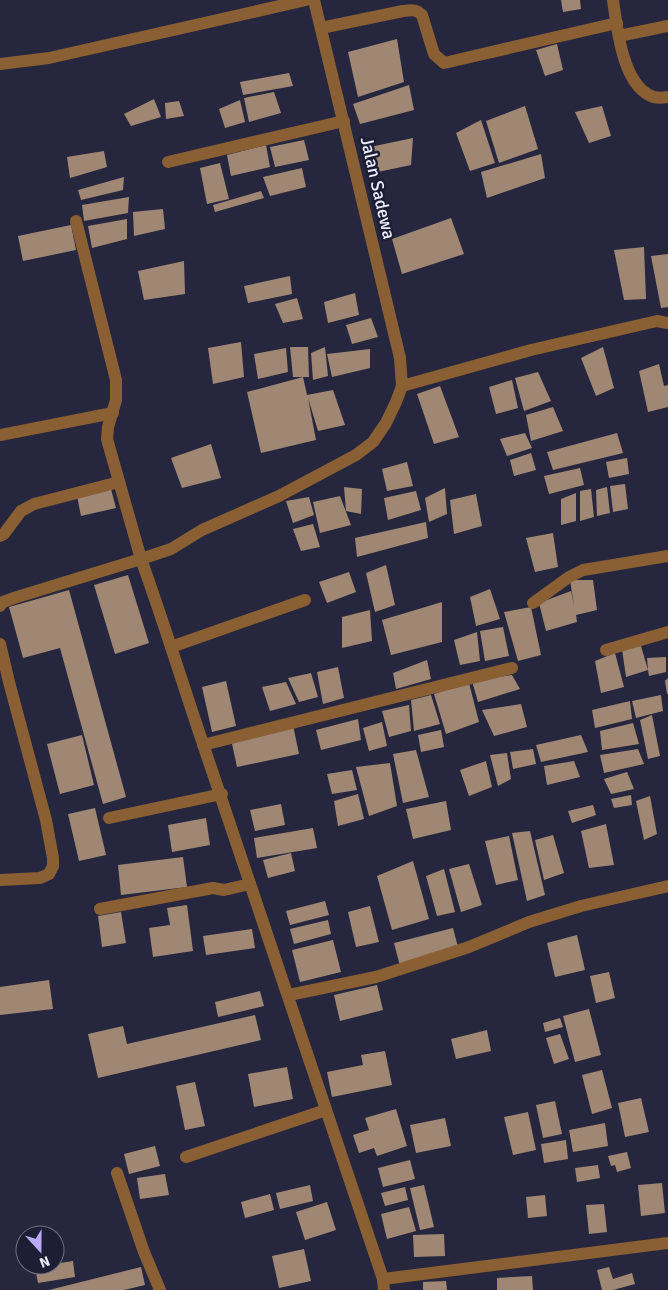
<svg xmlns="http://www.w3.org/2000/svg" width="668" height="1290" viewBox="0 0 668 1290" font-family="Signika,sans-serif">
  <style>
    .building { fill: #a08774 }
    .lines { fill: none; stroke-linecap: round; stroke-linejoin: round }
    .minor { stroke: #895f33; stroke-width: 12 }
    .labels { text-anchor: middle; stroke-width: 5; stroke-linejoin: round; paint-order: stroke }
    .street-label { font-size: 18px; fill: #edeefe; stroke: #1d1e33 }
  </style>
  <rect width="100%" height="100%" fill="#26273e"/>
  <g class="building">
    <polygon points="561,0 580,0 581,9 563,12"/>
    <polygon points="397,39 404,82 358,97 348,52"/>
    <polygon points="557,44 563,70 545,76 536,50"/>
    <polygon points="289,73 293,86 243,95 240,82"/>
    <polygon points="409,85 414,110 360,124 353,104"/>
    <polygon points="274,92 281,113 249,122 244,98"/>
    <polygon points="154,99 161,117 131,126 124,114"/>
    <polygon points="240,100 245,122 225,128 219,109"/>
    <polygon points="179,101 184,116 166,119 165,103"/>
    <polygon points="525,106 538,149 499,163 486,121"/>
    <polygon points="602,106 611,136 589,143 575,112"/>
    <polygon points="481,120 495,163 470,171 456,133"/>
    <polygon points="413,138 411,165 373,173 370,147"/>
    <polygon points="304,140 309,160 275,167 270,147"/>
    <polygon points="266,145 270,167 231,176 227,155"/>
    <polygon points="104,151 107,167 70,178 67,157"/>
    <polygon points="541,154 545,178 487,198 481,172"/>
    <polygon points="220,163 229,199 207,204 200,168"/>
    <polygon points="302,168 306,187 270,196 263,177"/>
    <polygon points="124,177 123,190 81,200 78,190"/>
    <polygon points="261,191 264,198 215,212 213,205"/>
    <polygon points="129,197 128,213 84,221 82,205"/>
    <polygon points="163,209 165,229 134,236 133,212"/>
    <polygon points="451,218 464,254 402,274 392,239"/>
    <polygon points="127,219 127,239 92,248 88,226"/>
    <polygon points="71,225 76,250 23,261 18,236"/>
    <polygon points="644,247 646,299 624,300 614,250"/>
    <polygon points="668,254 668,307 661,308 651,256"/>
    <polygon points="184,261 185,294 144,300 138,271"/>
    <polygon points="290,276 292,294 248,303 244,286"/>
    <polygon points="355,293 359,315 328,323 324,302"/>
    <polygon points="297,298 303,319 283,323 275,304"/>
    <polygon points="371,318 378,337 352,344 346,325"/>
    <polygon points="241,342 244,377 213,384 208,348"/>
    <polygon points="290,347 308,347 309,377 293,377"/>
    <polygon points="325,347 328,376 313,380 311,353"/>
    <polygon points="603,347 614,388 596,396 581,358"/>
    <polygon points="286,348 288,372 258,379 254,354"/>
    <polygon points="370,349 370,368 332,377 327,354"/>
    <polygon points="659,364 664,386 668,385 668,407 648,412 639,371"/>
    <polygon points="538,372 551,401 524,411 515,378"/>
    <polygon points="303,377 307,395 333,390 345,425 318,431 308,398 316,440 261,453 247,392"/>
    <polygon points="512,380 518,408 496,414 489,387"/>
    <polygon points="440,386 459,437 434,444 417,394"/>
    <polygon points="553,407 563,431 531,441 526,415"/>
    <polygon points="525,433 532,448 507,456 500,439"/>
    <polygon points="617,433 623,453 553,470 547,452"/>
    <polygon points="211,444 221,478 182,488 171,458"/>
    <polygon points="531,453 536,470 514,476 510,460"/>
    <polygon points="627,458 629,474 609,478 606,462"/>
    <polygon points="407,462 413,486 387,491 382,469"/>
    <polygon points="580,468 584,485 549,494 544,476"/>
    <polygon points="625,484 628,509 613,512 610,486"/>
    <polygon points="344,487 362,489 361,514 346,511"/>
    <polygon points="607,487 610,513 597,516 596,490"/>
    <polygon points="445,488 447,514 429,522 425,498"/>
    <polygon points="111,489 116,508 81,516 77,496"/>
    <polygon points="591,489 594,517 580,521 580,491"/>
    <polygon points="416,491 421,510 388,520 384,498"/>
    <polygon points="576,493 576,521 561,525 561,499"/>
    <polygon points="476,494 482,526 454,534 450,500"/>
    <polygon points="340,496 351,525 320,533 313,502"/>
    <polygon points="309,497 314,515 293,523 286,501"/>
    <polygon points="426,522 428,538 357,557 355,538"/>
    <polygon points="313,524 320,547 301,551 293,529"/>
    <polygon points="553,533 558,567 535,572 526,538"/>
    <polygon points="386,565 395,605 375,612 366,573"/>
    <polygon points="349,572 356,592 327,603 319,582"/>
    <polygon points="128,575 149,643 115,654 94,585"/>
    <polygon points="570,580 593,580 597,610 576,615 577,622 546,631 539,603 571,591 574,606"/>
    <polygon points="490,589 500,619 476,626 470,597"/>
    <polygon points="69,590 126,797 103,804 60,648 23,658 9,607"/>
    <polygon points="442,602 442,642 391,655 382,620"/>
    <polygon points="531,607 541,655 518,661 504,612"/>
    <polygon points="370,610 372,641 342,648 342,617"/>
    <polygon points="503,627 509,656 485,661 480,631"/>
    <polygon points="477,632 480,661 460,665 454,640"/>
    <polygon points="641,646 648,670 647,658 666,657 666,672 649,676 648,670 626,677 622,649"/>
    <polygon points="615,653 624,687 601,693 595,661"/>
    <polygon points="427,660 431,679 396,689 393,673"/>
    <polygon points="338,667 344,698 323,704 317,672"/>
    <polygon points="311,673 318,697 299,702 288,678"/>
    <polygon points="512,675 520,689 478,702 472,681"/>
    <polygon points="668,678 668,694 667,694 665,681"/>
    <polygon points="226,681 236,726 212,732 202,687"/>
    <polygon points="286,682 296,704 270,711 262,687"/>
    <polygon points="469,683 479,722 446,734 434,694"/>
    <polygon points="431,695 440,724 414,731 411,700"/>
    <polygon points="661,695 663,711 636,718 632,701"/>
    <polygon points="630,701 632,719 595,728 592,710"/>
    <polygon points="521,704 527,727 494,736 482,710"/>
    <polygon points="409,705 411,731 389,737 382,711"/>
    <polygon points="652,715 660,756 648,759 640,720"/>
    <polygon points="358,719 361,740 321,750 316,730"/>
    <polygon points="382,722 387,746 369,751 363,728"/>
    <polygon points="633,723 639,744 602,750 600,731"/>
    <polygon points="293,725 299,754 237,767 231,739"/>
    <polygon points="441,730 444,747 421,752 418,735"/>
    <polygon points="82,735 94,785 60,794 47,744"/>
    <polygon points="581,735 588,752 541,762 536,745"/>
    <polygon points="533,749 536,764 513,769 510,752"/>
    <polygon points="638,749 644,764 604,773 600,755"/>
    <polygon points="416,750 429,797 403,803 393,754"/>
    <polygon points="507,753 511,779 498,786 490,755"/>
    <polygon points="486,761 492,787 469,796 460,770"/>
    <polygon points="574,761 580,777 547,785 544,766"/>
    <polygon points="390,763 397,806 369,816 356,767"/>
    <polygon points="352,770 357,790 332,794 327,774"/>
    <polygon points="627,772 634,789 611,794 604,779"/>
    <polygon points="358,794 364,819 338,826 334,801"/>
    <polygon points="631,795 632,805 614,808 611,799"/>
    <polygon points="650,796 657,834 644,840 636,801"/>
    <polygon points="446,801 451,830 413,839 406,809"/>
    <polygon points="281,804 285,825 255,831 250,810"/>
    <polygon points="593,805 596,815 572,823 568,811"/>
    <polygon points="95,808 106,855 79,861 68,814"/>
    <polygon points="206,818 210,845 172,852 168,825"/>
    <polygon points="606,824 614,865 589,868 581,831"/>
    <polygon points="313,828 317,848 257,858 254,838"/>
    <polygon points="530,831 545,895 527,901 512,833"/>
    <polygon points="553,835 564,873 544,880 535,840"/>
    <polygon points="509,836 518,880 496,885 485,841"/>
    <polygon points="291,853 295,871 268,878 263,860"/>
    <polygon points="183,857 187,887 121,895 118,865"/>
    <polygon points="413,861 429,919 392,930 377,876"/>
    <polygon points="469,864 482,905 461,912 449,869"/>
    <polygon points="444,869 455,912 437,916 426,876"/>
    <polygon points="325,901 329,915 290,925 286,911"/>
    <polygon points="187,905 193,951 153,957 149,928 170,925 167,908"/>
    <polygon points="370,906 379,942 356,947 348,912"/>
    <polygon points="121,912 126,943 102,947 98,916"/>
    <polygon points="328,920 331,934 294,944 290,929"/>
    <polygon points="453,928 458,947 400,966 394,943"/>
    <polygon points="252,929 255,948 206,955 203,936"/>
    <polygon points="577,935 585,970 555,977 547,943"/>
    <polygon points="333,940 341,972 300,982 292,950"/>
    <polygon points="609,972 615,998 596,1003 590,976"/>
    <polygon points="49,980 53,1009 0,1015 0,987"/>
    <polygon points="377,985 383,1010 340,1021 334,995"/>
    <polygon points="260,991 264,1006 218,1017 215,1002"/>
    <polygon points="589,1009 601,1055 575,1062 563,1016"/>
    <polygon points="255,1015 261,1040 98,1078 88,1034 123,1026 127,1044"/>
    <polygon points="560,1018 563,1027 545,1032 543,1023"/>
    <polygon points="487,1030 491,1051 456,1059 451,1039"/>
    <polygon points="560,1034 569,1059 554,1064 546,1038"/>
    <polygon points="385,1051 392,1085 332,1097 327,1072 363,1065 361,1055"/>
    <polygon points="287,1067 293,1099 254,1107 248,1074"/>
    <polygon points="602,1070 612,1108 592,1114 582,1075"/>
    <polygon points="195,1082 205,1126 185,1130 176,1086"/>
    <polygon points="641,1098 649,1132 625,1137 618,1103"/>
    <polygon points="555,1101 562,1134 543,1138 536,1105"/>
    <polygon points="396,1109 407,1146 377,1156 374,1148 359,1153 353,1135 369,1130 365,1118"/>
    <polygon points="528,1112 536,1150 513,1155 504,1117"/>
    <polygon points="445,1118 451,1146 416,1153 410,1125"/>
    <polygon points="605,1123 608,1146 573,1152 569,1130"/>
    <polygon points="566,1140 568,1159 544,1163 541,1144"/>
    <polygon points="155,1146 160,1166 129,1174 124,1154"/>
    <polygon points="627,1152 631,1168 617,1172 615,1165 611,1166 608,1156"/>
    <polygon points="410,1160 415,1179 383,1187 378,1168"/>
    <polygon points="598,1165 600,1178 577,1182 575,1168"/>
    <polygon points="165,1174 169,1195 140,1199 137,1178"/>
    <polygon points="662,1183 665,1213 641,1216 638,1185"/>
    <polygon points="310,1185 313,1201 280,1209 276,1193"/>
    <polygon points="424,1185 434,1227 420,1230 410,1188"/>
    <polygon points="405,1187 408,1200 385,1206 381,1193"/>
    <polygon points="270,1194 274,1210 245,1218 241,1202"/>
    <polygon points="545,1195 547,1216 528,1218 526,1197"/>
    <polygon points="327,1202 336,1230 305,1240 296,1212"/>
    <polygon points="604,1204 607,1232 589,1234 586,1205"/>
    <polygon points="409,1207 416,1231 387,1239 381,1214"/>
    <polygon points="444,1234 445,1256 414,1257 413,1235"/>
    <polygon points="304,1249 311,1281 279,1288 272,1256"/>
    <polygon points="73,1261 75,1277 38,1283 35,1267"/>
    <polygon points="141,1267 145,1285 124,1290 49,1290"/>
    <polygon points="609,1267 613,1279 632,1273 635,1284 613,1290 602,1290 597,1270"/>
    <polygon points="532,1276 533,1290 497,1290 497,1278"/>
    <polygon points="446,1281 447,1290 423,1290 423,1282"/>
  </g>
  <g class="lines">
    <g class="minor">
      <path d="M314,0L400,358L402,386L396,402L386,423L373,442L356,455L279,496L202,530L171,549L141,559C163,620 182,682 203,744C264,921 323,1100 383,1279L384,1290"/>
      <path d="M613,0C617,27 622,81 649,95C654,98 662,98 668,97"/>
      <path d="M321,28L403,11C411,10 416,9 422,15L434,54L444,63L617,23"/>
      <polyline points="619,36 668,26"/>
      <polyline points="0,64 49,58 306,0"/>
      <polyline points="168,162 344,121"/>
      <polyline points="402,386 531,350 657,321 668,323"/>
      <polyline points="0,435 113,413"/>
      <polyline points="0,536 4,534 21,511 34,504 119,482"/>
      <polyline points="533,603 569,577 583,570 668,556"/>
      <polyline points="0,606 3,602 17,597 141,559 107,439 108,427 116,400 116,380 76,221"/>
      <polyline points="0,644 9,682 46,820 53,858 53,866 49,874 40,878 0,880"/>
      <polyline points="171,647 305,600"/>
      <polyline points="606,650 668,632"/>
      <polyline points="203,745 512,668"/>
      <polyline points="109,818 222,794"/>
      <polyline points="100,909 213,888 224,890 250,884"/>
      <polyline points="289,995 376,977 469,947 529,922 581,906 668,886"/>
      <polyline points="186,1157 326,1110"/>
      <polyline points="117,1173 144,1252 160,1290"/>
      <polyline points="383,1279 668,1243"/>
    </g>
  </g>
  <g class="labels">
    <g class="street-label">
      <text transform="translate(378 188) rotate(77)" y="6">Jalan Sadewa</text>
    </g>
  </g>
  <g transform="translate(40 1250) rotate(159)"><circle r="24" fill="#1d1e33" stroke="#707184"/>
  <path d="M0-4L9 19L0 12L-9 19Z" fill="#baaaf6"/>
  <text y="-8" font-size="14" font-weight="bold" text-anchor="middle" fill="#edeefe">N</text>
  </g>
</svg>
